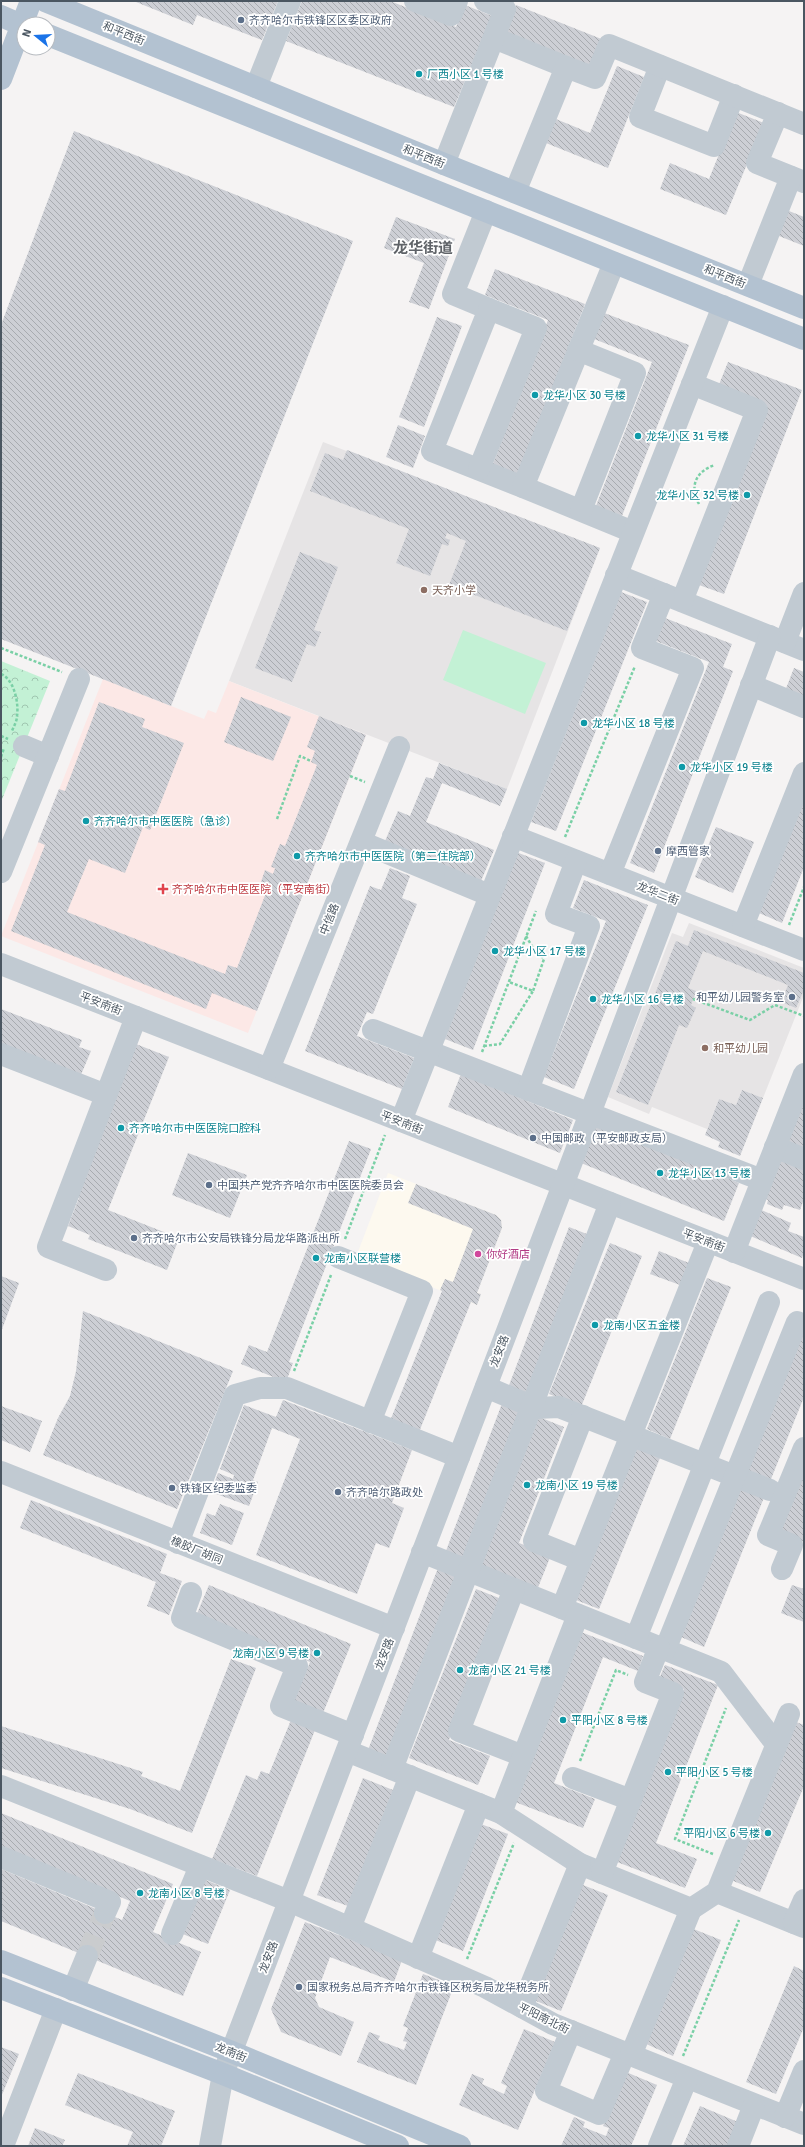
<svg xmlns="http://www.w3.org/2000/svg" width="805" height="2147" viewBox="0 0 805 2147" font-family="Signika,'Noto Sans SC',sans-serif">
  <style>
    .commercial { fill: #fdf9ef }
    .education { fill: #e6e4e5 }
    .medical { fill: #fce8e6 }
    .forest { fill: url(#forest-crowns) }
    .pitch { fill: #c3f1d5 }
    .building { fill: url(#building-back-hatch) }
    .lines { fill: none; stroke-linecap: round; stroke-linejoin: round }
    .minor-tunnel { stroke: #caccce; stroke-width: 22; stroke-dasharray: 22 11; stroke-linecap: butt }
    .path { stroke: #7ad0a6; stroke-width: 2.5; stroke-dasharray: 3 2; stroke-linecap: butt }
    .minor { stroke: #c1cad2; stroke-width: 22 }
    .major { stroke: #b3c2d1; stroke-width: 22 }
    .service-dot { fill: #5c6f8a; stroke: #fff; stroke-width: 1.5 }
    .culture-dot { fill: #0f9aa8; stroke: #fff; stroke-width: 1.5 }
    .education-dot { fill: #8d6e63; stroke: #fff; stroke-width: 1.5 }
    .health-dot { fill: #e0444e; stroke: #fff; stroke-width: 1.5 }
    .hotel-dot { fill: #d1479c; stroke: #fff; stroke-width: 1.5 }
    .labels { text-anchor: middle; stroke-width: 3.5; stroke-linejoin: round; paint-order: stroke }
    .service-label { font-size: 11px; fill: #4e5e75; stroke: #fff; text-anchor: start }
    .street-label { font-size: 11px; fill: #4a5661; stroke: #fff }
    .culture-label { font-size: 11px; fill: #0d838f; stroke: #fff; text-anchor: start }
    .education-label { font-size: 11px; fill: #785e54; stroke: #fff; text-anchor: start }
    .health-label { font-size: 11px; fill: #be3a42; stroke: #fff; text-anchor: start }
    .hotel-label { font-size: 11px; fill: #b23c85; stroke: #fff; text-anchor: start }
    .district-label { font-size: 15px; font-weight: bold; fill: #5f6368; stroke: #fff }
  </style>
  <defs>
    <pattern id="forest-crowns" width="20" height="18" patternUnits="userSpaceOnUse"><rect width="20" height="18" fill="#c3f1d5"/><path d="M2 6a3 3 0 1 1 6 0M12 15a3 3 0 1 1 6 0" fill="none" stroke="#a0c6b0"/></pattern>
    <pattern id="building-back-hatch" width="6" height="6" patternUnits="userSpaceOnUse"><rect width="6" height="6" fill="#cdcfd5"/><path d="M-1 5l2 2M0 0l6 6M5-1l2 2" fill="none" stroke="#a8abb0"/></pattern>
  </defs>
  <rect width="100%" height="100%" fill="#f5f3f3"/>
  <polygon class="commercial" points="388,1173 496,1215 501,1220 502,1228 477,1292 481,1294 477,1305 356,1257"/>
  <g class="education">
    <polygon points="323,442 600,548 507,789 229,681"/>
    <polygon points="689,923 804,968 804,995 763,1098 742,1090 736,1105 719,1099 707,1129 652,1107 649,1114 608,1097 672,933 683,937"/>
  </g>
  <polygon class="medical" points="103,679 204,719 208,710 216,713 229,681 366,735 248,1033 1,936"/>
  <polygon class="forest" points="1,661 50,681 1,802"/>
  <polygon class="pitch" points="463,630 546,663 525,714 443,680"/>
  <g class="building">
    <polygon points="137,1 278,1 262,40 197,15 193,25 136,2"/>
    <polygon points="302,1 390,1 456,27 465,5 492,16 454,107 286,41"/>
    <polygon points="516,5 604,40 591,71 503,36"/>
    <polygon points="617,66 644,77 608,168 541,141 551,117 590,133"/>
    <polygon points="736,112 764,123 726,215 660,189 670,163 709,179"/>
    <polygon points="74,131 353,241 171,706 1,639 1,325"/>
    <polygon points="784,209 804,217 804,246 774,234"/>
    <polygon points="396,217 455,239 429,309 409,302 424,263 384,248"/>
    <polygon points="495,269 585,304 517,479 491,469 548,320 485,295"/>
    <polygon points="599,311 689,345 620,521 594,511 652,362 589,337"/>
    <polygon points="437,317 462,326 424,427 399,417"/>
    <polygon points="728,362 802,390 724,594 699,585 767,406 718,387"/>
    <polygon points="398,425 425,436 413,468 386,457"/>
    <polygon points="347,450 600,548 567,631 449,585 466,541 447,533 445,538 450,540 448,546 442,544 430,576 396,563 409,529 310,491 325,453 343,460"/>
    <polygon points="300,552 338,567 314,630 321,632 315,647 307,644 292,682 255,668"/>
    <polygon points="621,592 647,602 556,831 531,822"/>
    <polygon points="665,618 732,644 723,667 733,671 654,873 630,863 709,662 656,641"/>
    <polygon points="794,668 804,672 804,698 785,691"/>
    <polygon points="241,697 291,717 273,761 224,742"/>
    <polygon points="99,702 145,719 142,727 184,743 150,830 143,827 125,873 89,859 67,912 225,974 228,965 237,968 269,885 261,882 265,870 273,874 275,868 271,867 280,844 285,846 317,765 311,762 315,751 307,747 319,716 366,735 257,1011 212,993 206,1009 11,931 45,845 38,842 59,789 65,791"/>
    <polygon points="439,763 507,789 500,806 442,783 426,822 494,850 481,881 385,841 398,811 410,816 426,777 433,779"/>
    <polygon points="804,799 804,867 782,923 759,913"/>
    <polygon points="716,827 754,842 733,893 695,877"/>
    <polygon points="516,852 545,863 473,1050 445,1039"/>
    <polygon points="390,868 410,876 402,898 417,904 373,1014 367,1012 357,1036 414,1058 402,1089 305,1051 370,886 381,890"/>
    <polygon points="584,880 648,905 574,1089 544,1077 606,921 573,908"/>
    <polygon points="694,930 804,973 804,990 796,1008 781,1002 788,985 703,951 688,988 696,991 691,1005 696,1008 687,1028 679,1025 648,1105 616,1092 676,941 688,946"/>
    <polygon points="1,1009 82,1040 79,1047 91,1051 80,1077 1,1047"/>
    <polygon points="136,1044 169,1057 108,1210 179,1238 167,1270 88,1239 90,1235 68,1226 79,1198 75,1197"/>
    <polygon points="461,1074 573,1120 560,1153 448,1107"/>
    <polygon points="742,1090 763,1098 740,1156 718,1147 720,1142 705,1135 719,1099 736,1105"/>
    <polygon points="804,1097 804,1153 785,1145"/>
    <polygon points="596,1125 739,1183 724,1221 581,1163"/>
    <polygon points="349,1141 371,1149 289,1362 293,1363 286,1382 241,1364 249,1345 267,1352"/>
    <polygon points="188,1153 247,1175 230,1218 172,1195"/>
    <polygon points="776,1158 804,1170 804,1199 800,1210 784,1205 782,1210 767,1204 768,1200 761,1197"/>
    <polygon points="416,1184 496,1215 501,1220 502,1228 477,1293 481,1294 477,1305 471,1302 419,1432 390,1421 442,1291 440,1290 445,1279 453,1282 473,1229 408,1203"/>
    <polygon points="759,1209 791,1223 788,1231 804,1237 804,1252 802,1258 748,1235"/>
    <polygon points="569,1227 592,1236 531,1396 508,1388"/>
    <polygon points="610,1243 642,1256 581,1407 549,1394"/>
    <polygon points="659,1251 689,1263 680,1285 650,1274"/>
    <polygon points="1,1276 19,1283 1,1332"/>
    <polygon points="707,1278 731,1287 670,1439 647,1429"/>
    <polygon points="83,1311 233,1371 177,1509 43,1455 58,1418 70,1396 76,1371"/>
    <polygon points="804,1330 804,1397 771,1479 748,1470"/>
    <polygon points="283,1400 412,1450 392,1503 404,1508 389,1548 376,1543 357,1594 256,1555 300,1439 272,1428 253,1480 258,1482 249,1506 211,1492 218,1473 233,1479 234,1475 220,1469 244,1405 276,1417"/>
    <polygon points="503,1401 525,1410 466,1565 444,1556"/>
    <polygon points="1,1406 42,1421 30,1452 1,1440"/>
    <polygon points="539,1417 564,1427 519,1543 551,1555 537,1590 480,1568"/>
    <polygon points="637,1448 660,1458 599,1609 576,1600"/>
    <polygon points="804,1462 804,1542 776,1531"/>
    <polygon points="741,1486 765,1495 704,1647 681,1637"/>
    <polygon points="31,1500 167,1554 160,1573 182,1581 169,1615 147,1606 156,1582 20,1528"/>
    <polygon points="220,1504 244,1513 232,1545 200,1533 207,1513 215,1516"/>
    <polygon points="438,1568 461,1577 391,1759 368,1750"/>
    <polygon points="209,1585 351,1644 321,1718 292,1706 310,1662 196,1616"/>
    <polygon points="792,1585 804,1589 804,1622 781,1613"/>
    <polygon points="476,1589 504,1600 449,1740 490,1756 478,1785 409,1758"/>
    <polygon points="581,1632 643,1656 638,1671 603,1657 554,1783 595,1799 583,1828 515,1802"/>
    <polygon points="231,1659 256,1668 192,1833 130,1809 1,1768 1,1726 143,1772 141,1776 180,1791"/>
    <polygon points="665,1665 718,1685 656,1843 697,1859 685,1888 617,1862 684,1689 659,1679"/>
    <polygon points="293,1715 317,1725 257,1876 212,1859 246,1775 257,1780 261,1771 269,1774"/>
    <polygon points="796,1722 804,1725 804,1786 760,1892 731,1880"/>
    <polygon points="363,1778 393,1790 348,1906 317,1895"/>
    <polygon points="1,1813 173,1884 153,1932 201,1952 183,1996 1,1921 1,1869 122,1920 130,1901 1,1848"/>
    <polygon points="478,1823 508,1834 463,1951 433,1939"/>
    <polygon points="203,1879 230,1890 208,1944 180,1933"/>
    <polygon points="578,1883 608,1895 561,2011 531,1999"/>
    <polygon points="305,1922 402,1960 394,1982 330,1957 315,1998 319,2007 354,2022 341,2056 281,2032 271,2009"/>
    <polygon points="691,1928 721,1940 673,2056 644,2043"/>
    <polygon points="794,1966 804,1971 804,2027 776,2094 746,2082"/>
    <polygon points="423,1974 454,1986 416,2085 357,2062 369,2032 380,2036 378,2040 404,2050 407,2042 403,2041 408,2028 403,2026"/>
    <polygon points="524,2029 555,2042 518,2130 459,2105 472,2074 484,2079 482,2084 504,2094 507,2086 501,2083"/>
    <polygon points="1,2047 19,2054 1,2097"/>
    <polygon points="626,2072 657,2085 631,2146 561,2146 574,2117 585,2122 583,2127 606,2136 609,2128 603,2126"/>
    <polygon points="78,2073 175,2111 161,2146 127,2146 133,2132 65,2105"/>
    <polygon points="700,2106 738,2122 728,2146 683,2146"/>
    <polygon points="35,2128 65,2140 62,2146 28,2146"/>
  </g>
  <g class="lines">
    <polyline class="minor-tunnel" points="87,1956 105,1913"/>
    <g class="path">
      <path d="M699,504C689,486 696,471 715,465"/>
      <polyline points="1,648 62,672"/>
      <path d="M1,674C14,679 19,703 17,716C17,721 14,726 12,731"/>
      <polyline points="1,736 8,739"/>
      <polyline points="1,757 4,748"/>
      <polyline points="350,776 365,782"/>
      <polyline points="277,819 300,756 311,761"/>
      <polyline points="565,837 635,666"/>
      <polyline points="789,925 804,887"/>
      <polyline points="526,936 533,948 544,959 533,991"/>
      <polyline points="693,999 750,1020 775,1005 804,1016"/>
      <polyline points="484,1046 500,1044 533,991 509,982"/>
      <polyline points="482,1052 536,911"/>
      <polyline points="345,1239 385,1135"/>
      <polyline points="294,1371 331,1275"/>
      <polyline points="580,1761 616,1670 628,1675"/>
      <polyline points="713,1854 675,1839 726,1708"/>
      <polyline points="467,1959 514,1843"/>
      <polyline points="683,2056 739,1920"/>
    </g>
    <g class="minor">
      <polyline points="415,1 451,15 457,1"/>
      <polyline points="494,38 566,67"/>
      <polyline points="660,66 640,117 714,146 734,95"/>
      <polyline points="256,87 290,1"/>
      <polyline points="778,113 757,163 804,182"/>
      <polyline points="444,164 505,9 485,1"/>
      <polyline points="515,192 566,67 595,78 609,45 804,124"/>
      <polyline points="486,211 453,294 489,309 432,451 523,487"/>
      <polyline points="614,263 523,487 633,532"/>
      <polyline points="748,285 791,177"/>
      <polyline points="578,350 635,373 581,510"/>
      <polyline points="479,469 536,328 489,309"/>
      <polyline points="616,575 804,650"/>
      <polyline points="682,601 757,410 692,384"/>
      <polyline points="785,642 804,593"/>
      <polyline points="751,685 804,707"/>
      <polyline points="24,746 48,756"/>
      <polyline points="513,836 804,950"/>
      <polyline points="361,842 489,895"/>
      <polyline points="1,872 79,679"/>
      <polyline points="610,874 693,668 642,648 664,594"/>
      <polyline points="743,926 804,773"/>
      <polyline points="1,964 804,1279"/>
      <polyline points="373,1030 762,1180"/>
      <polyline points="1,1054 106,1095"/>
      <polyline points="269,1069 399,747"/>
      <polyline points="528,1090 589,926 556,914 576,861"/>
      <polyline points="401,1121 723,306"/>
      <polyline points="775,1147 804,1159"/>
      <polyline points="734,1252 804,1074"/>
      <polyline points="338,1257 422,1291 370,1422"/>
      <polyline points="106,1270 48,1247 136,1017"/>
      <polyline points="486,1387 536,1408 559,1407 770,1490"/>
      <polyline points="1,1472 394,1628"/>
      <polyline points="178,1543 235,1395 260,1388 287,1388 459,1457"/>
      <polyline points="422,1552 721,1672 776,1744"/>
      <polyline points="581,1560 534,1541 583,1416"/>
      <polyline points="782,1569 792,1545 768,1535 804,1448"/>
      <polyline points="514,1589 459,1731 523,1756"/>
      <polyline points="191,1593 182,1618 297,1666 281,1706 353,1735"/>
      <polyline points="562,1608 708,1242"/>
      <polyline points="636,1638 769,1302"/>
      <polyline points="665,1650 797,1322"/>
      <polyline points="347,1751 501,1813 580,1864 691,1909 717,1892 789,1714"/>
      <polyline points="392,1769 610,1203"/>
      <polyline points="573,1778 631,1800"/>
      <polyline points="1,1786 289,1901 485,1987 553,2024 804,2124"/>
      <polyline points="501,1813 578,1615"/>
      <polyline points="1,1857 110,1902 105,1913"/>
      <polyline points="602,1873 673,1693 645,1682 659,1647"/>
      <polyline points="717,1892 804,1927"/>
      <polyline points="794,1923 804,1900"/>
      <polyline points="350,1928 410,1776"/>
      <polyline points="172,1934 200,1866"/>
      <polyline points="418,1958 479,1804"/>
      <polyline points="73,1990 87,1956"/>
      <polyline points="522,2007 580,1864"/>
      <polyline points="571,2031 546,2091 599,2114 625,2053"/>
      <polyline points="631,2055 691,1909"/>
      <polyline points="785,2117 804,2071"/>
      <polyline points="3,2146 56,2009"/>
      <polyline points="210,2146 223,2074 563,1185 770,636"/>
      <polyline points="659,2146 687,2078"/>
      <polyline points="738,2146 754,2105"/>
    </g>
    <g class="major">
      <polyline points="45,1 444,164 804,308"/>
      <polyline points="1,16 24,26"/>
      <polyline points="48,35 804,339"/>
      <polyline points="1,79 31,1"/>
      <polyline points="1,1961 232,2052 460,2146"/>
      <polyline points="1,1988 223,2074 398,2146"/>
    </g>
  </g>
  <g class="service-dot">
    <circle cx="241" cy="20" r="4"/>
    <circle cx="658" cy="851" r="4"/>
    <circle cx="792" cy="997" r="4"/>
    <circle cx="533" cy="1138" r="4"/>
    <circle cx="209" cy="1185" r="4"/>
    <circle cx="134" cy="1238" r="4"/>
    <circle cx="172" cy="1488" r="4"/>
    <circle cx="338" cy="1492" r="4"/>
    <circle cx="299" cy="1987" r="4"/>
  </g>
  <g class="culture-dot">
    <circle cx="419" cy="74" r="4"/>
    <circle cx="535" cy="395" r="4"/>
    <circle cx="638" cy="436" r="4"/>
    <circle cx="747" cy="495" r="4"/>
    <circle cx="584" cy="723" r="4"/>
    <circle cx="682" cy="767" r="4"/>
    <circle cx="86" cy="821" r="4"/>
    <circle cx="297" cy="856" r="4"/>
    <circle cx="495" cy="951" r="4"/>
    <circle cx="593" cy="999" r="4"/>
    <circle cx="121" cy="1128" r="4"/>
    <circle cx="660" cy="1173" r="4"/>
    <circle cx="316" cy="1258" r="4"/>
    <circle cx="595" cy="1325" r="4"/>
    <circle cx="527" cy="1485" r="4"/>
    <circle cx="317" cy="1653" r="4"/>
    <circle cx="460" cy="1670" r="4"/>
    <circle cx="563" cy="1720" r="4"/>
    <circle cx="668" cy="1772" r="4"/>
    <circle cx="768" cy="1833" r="4"/>
    <circle cx="140" cy="1893" r="4"/>
  </g>
  <g class="education-dot">
    <circle cx="424" cy="590" r="4"/>
    <circle cx="705" cy="1048" r="4"/>
  </g>
  <path class="health-dot" d="M161 883h4v4h4v4h-4v4h-4v-4h-4v-4h4z"/>
  <circle class="hotel-dot" cx="478" cy="1254" r="4"/>
  <g class="labels">
    <g class="service-label">
      <text x="249" y="24">齐齐哈尔市铁锋区区委区政府</text>
      <text x="666" y="855">摩西管家</text>
      <text x="784" y="1001" text-anchor="end">和平幼儿园警务室</text>
      <text x="541" y="1142">中国邮政（平安邮政支局）</text>
      <text x="217" y="1189">中国共产党齐齐哈尔市中医医院委员会</text>
      <text x="142" y="1242">齐齐哈尔市公安局铁锋分局龙华路派出所</text>
      <text x="180" y="1492">铁锋区纪委监委</text>
      <text x="346" y="1496">齐齐哈尔路政处</text>
      <text x="307" y="1991">国家税务总局齐齐哈尔市铁锋区税务局龙华税务所</text>
    </g>
    <g class="street-label">
      <text transform="translate(124 33) rotate(22)" y="4">和平西街</text>
      <text transform="translate(424 156) rotate(22)" y="4">和平西街</text>
      <text transform="translate(725 276) rotate(22)" y="4">和平西街</text>
      <text transform="translate(658 893) rotate(21)" y="4">龙华二街</text>
      <text transform="translate(329 919) rotate(-68)" y="4">中信路</text>
      <text transform="translate(101 1003) rotate(21)" y="4">平安南街</text>
      <text transform="translate(402 1122) rotate(21)" y="4">平安南街</text>
      <text transform="translate(704 1240) rotate(21)" y="4">平安南街</text>
      <text transform="translate(499 1351) rotate(-69)" y="4">龙安路</text>
      <text transform="translate(197 1550) rotate(22)" y="4">橡胶厂胡同</text>
      <text transform="translate(384 1654) rotate(-69)" y="4">龙安路</text>
      <text transform="translate(268 1957) rotate(-69)" y="4">龙安路</text>
      <text transform="translate(544 2018) rotate(26)" y="4">平阳南北街</text>
      <text transform="translate(231 2052) rotate(22)" y="4">龙南街</text>
    </g>
    <g class="culture-label">
      <text x="427" y="78">厂西小区 1 号楼</text>
      <text x="543" y="399">龙华小区 30 号楼</text>
      <text x="646" y="440">龙华小区 31 号楼</text>
      <text x="739" y="499" text-anchor="end">龙华小区 32 号楼</text>
      <text x="592" y="727">龙华小区 18 号楼</text>
      <text x="690" y="771">龙华小区 19 号楼</text>
      <text x="94" y="825">齐齐哈尔市中医医院（急诊）</text>
      <text x="305" y="860">齐齐哈尔市中医医院（第二住院部）</text>
      <text x="503" y="955">龙华小区 17 号楼</text>
      <text x="601" y="1003">龙华小区 16 号楼</text>
      <text x="129" y="1132">齐齐哈尔市中医医院口腔科</text>
      <text x="668" y="1177">龙华小区 13 号楼</text>
      <text x="324" y="1262">龙南小区联营楼</text>
      <text x="603" y="1329">龙南小区五金楼</text>
      <text x="535" y="1489">龙南小区 19 号楼</text>
      <text x="309" y="1657" text-anchor="end">龙南小区 9 号楼</text>
      <text x="468" y="1674">龙南小区 21 号楼</text>
      <text x="571" y="1724">平阳小区 8 号楼</text>
      <text x="676" y="1776">平阳小区 5 号楼</text>
      <text x="760" y="1837" text-anchor="end">平阳小区 6 号楼</text>
      <text x="148" y="1897">龙南小区 8 号楼</text>
    </g>
    <g class="education-label">
      <text x="432" y="594">天齐小学</text>
      <text x="713" y="1052">和平幼儿园</text>
    </g>
    <g class="health-label">
      <text x="172" y="893">齐齐哈尔市中医医院（平安南街）</text>
    </g>
    <g class="hotel-label">
      <text x="486" y="1258">你好酒店</text>
    </g>
    <g class="district-label">
      <text x="423" y="253">龙华街道</text>
    </g>
  </g>
  <rect width="805" height="2147" fill="none" stroke="#4a5661" stroke-width="4"/>
  <g transform="translate(36 36) rotate(288)"><circle r="19" fill="#ffffff" stroke="#b7bbc0"/>
  <path d="M0-3L7 15L0 10L-7 15Z" fill="#1a73e8"/>
  <text y="-6" font-size="11" font-weight="bold" text-anchor="middle" fill="#4a5661">N</text>
  </g>
</svg>
